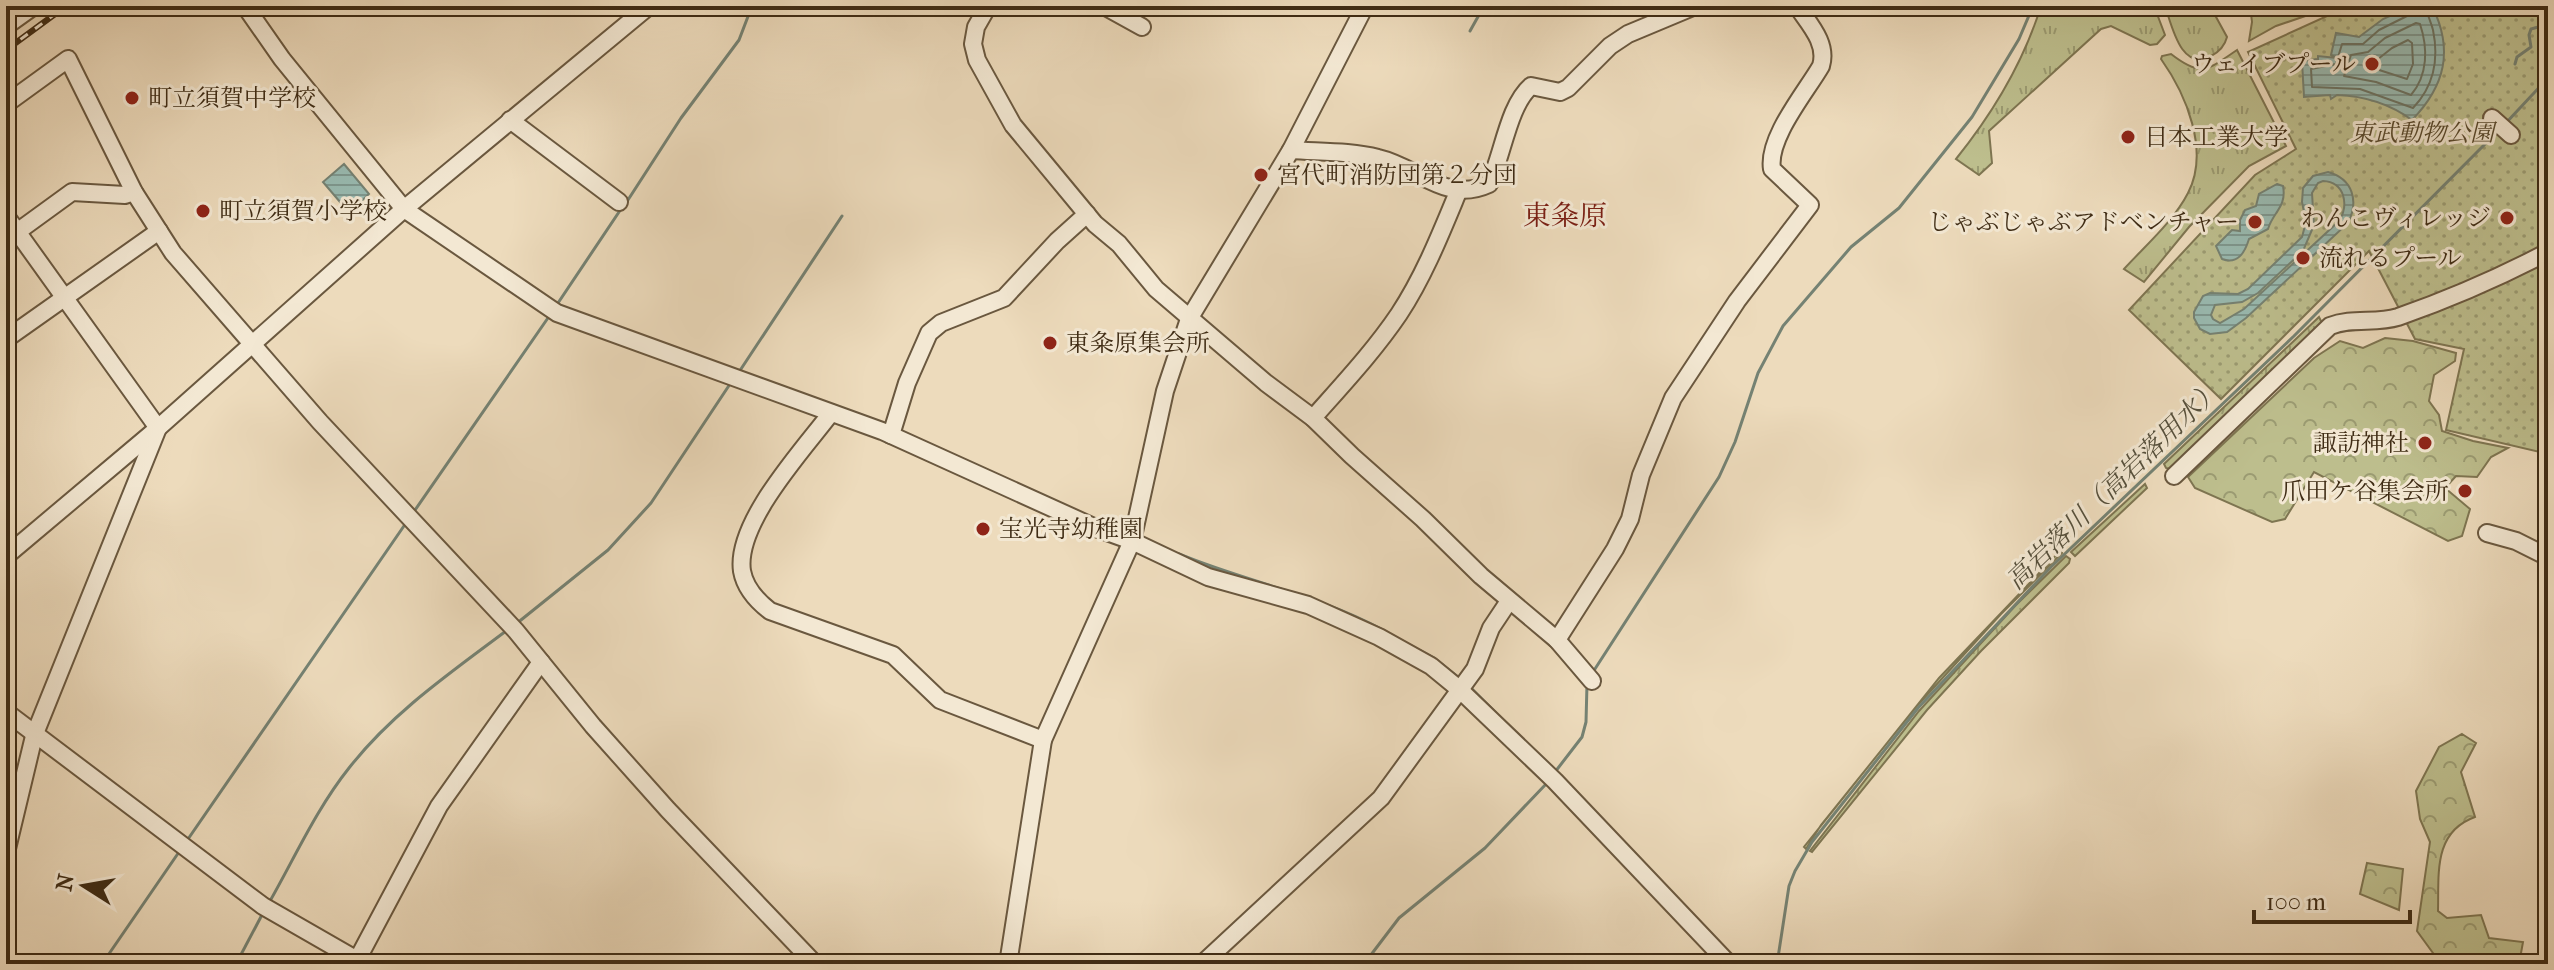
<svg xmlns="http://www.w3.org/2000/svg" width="2554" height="970" viewBox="0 0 2554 970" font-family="'IM FELL French Canon','Noto Serif JP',serif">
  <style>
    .grass { fill: url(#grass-tufts); stroke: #7e7551; stroke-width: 2 }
    .forest { fill: url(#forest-crowns); stroke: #7e7551; stroke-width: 2 }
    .park { fill: url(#park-dots); stroke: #7e7551; stroke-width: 2 }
    .water { fill: url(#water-rules); stroke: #758273; stroke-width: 2; fill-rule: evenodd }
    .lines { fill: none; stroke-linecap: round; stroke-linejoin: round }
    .shore { stroke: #6c7464; stroke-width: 2 }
    .stream { stroke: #758273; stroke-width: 3 }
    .minor-casing { stroke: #6a583f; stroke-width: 20 }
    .minor { stroke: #f3e8d3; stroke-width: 16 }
    .rail-casing { stroke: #3f2c15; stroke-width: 6 }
    .rail { stroke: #f3e8d3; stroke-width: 3; stroke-dasharray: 9; stroke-linecap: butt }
    .poi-dot { fill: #8f2418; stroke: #f3e8d3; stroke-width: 3 }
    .labels { text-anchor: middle; stroke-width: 6; stroke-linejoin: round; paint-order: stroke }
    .poi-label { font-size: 24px; fill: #3f2c15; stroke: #f3e8d3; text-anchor: start }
    .park-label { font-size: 24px; font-style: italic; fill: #58492d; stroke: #f3e8d3 }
    .water-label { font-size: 26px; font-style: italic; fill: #56503c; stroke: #f3e8d3 }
    .quarter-label { font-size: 28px; fill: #7a1f14; stroke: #f3e8d3 }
  </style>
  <defs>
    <pattern id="grass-tufts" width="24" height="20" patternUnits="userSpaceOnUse" patternTransform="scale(2)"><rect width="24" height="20" fill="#bdbe8d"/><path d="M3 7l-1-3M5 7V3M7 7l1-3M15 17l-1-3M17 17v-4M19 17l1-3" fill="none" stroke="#9b9b72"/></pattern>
    <pattern id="forest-crowns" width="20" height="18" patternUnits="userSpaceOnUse" patternTransform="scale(2)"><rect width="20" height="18" fill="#bdbe8d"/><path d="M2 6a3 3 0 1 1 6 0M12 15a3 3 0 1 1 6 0" fill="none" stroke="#9b9b72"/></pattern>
    <pattern id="park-dots" width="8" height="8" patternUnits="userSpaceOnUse" patternTransform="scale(2)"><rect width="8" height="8" fill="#bdbe8d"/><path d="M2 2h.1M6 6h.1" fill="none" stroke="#9b9b72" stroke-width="1.8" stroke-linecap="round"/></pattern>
    <pattern id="water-rules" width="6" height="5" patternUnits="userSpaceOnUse" patternTransform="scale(2)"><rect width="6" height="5" fill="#99bbb2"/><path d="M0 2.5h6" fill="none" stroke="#7e9890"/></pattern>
  </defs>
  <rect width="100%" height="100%" fill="#eddbbc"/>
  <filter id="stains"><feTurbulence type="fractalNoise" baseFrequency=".0025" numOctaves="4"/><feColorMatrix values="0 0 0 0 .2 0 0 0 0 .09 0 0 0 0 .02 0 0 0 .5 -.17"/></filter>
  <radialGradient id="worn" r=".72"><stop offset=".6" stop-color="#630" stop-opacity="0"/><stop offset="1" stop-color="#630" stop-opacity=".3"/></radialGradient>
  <g class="grass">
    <path d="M2041,6H2154L2165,35L2157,44L2150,45L2111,26L2101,29L1989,131L1992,163L1979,175L1956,159C1993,113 2023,64 2041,6Z"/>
    <path d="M2165,6H2210L2227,37C2225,45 2219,52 2211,56C2181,72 2172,26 2165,6Z"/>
    <polygon points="2250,6 2319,6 2320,11 2276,26 2249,41 2252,22"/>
    <path d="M2237,50L2286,146L2249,166L2189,227L2144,282L2124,269C2146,245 2173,222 2188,193C2210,151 2186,94 2161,59L2162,56L2171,54C2202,78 2207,70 2237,50Z"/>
    <polygon points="2319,317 2322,323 2170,469 2166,468 2164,464"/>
    <polygon points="2145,484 2147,488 2075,556 2071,552"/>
    <polygon points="2061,550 2062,553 2001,614 1917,706 1821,825 1806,849 1804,847 1939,678"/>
    <polygon points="2066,556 2070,559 2069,563 1981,651 1927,710 1812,852 1810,851 1919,711 2015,606"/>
  </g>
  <g class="forest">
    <polygon points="2385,338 2413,341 2456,353 2455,361 2434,375 2429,401 2439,415 2442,431 2473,441 2508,448 2491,457 2477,477 2456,476 2445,488 2470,509 2462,536 2448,541 2314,472 2285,519 2272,522 2195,488 2188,477 2314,358 2340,341 2363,348"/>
    <path d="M2462,734L2476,743L2461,772L2475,817C2433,832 2439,874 2438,911L2447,918L2481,915L2489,938L2523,942L2519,964H2441L2417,931L2430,842L2420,819L2416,791L2439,747Z"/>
    <polygon points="2367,863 2403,869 2399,910 2360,894"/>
  </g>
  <polygon class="park" points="2349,6 2548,6 2548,454 2446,430 2464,349 2415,339 2369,251 2221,399 2129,310 2255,175 2296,149 2248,52"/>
  <g class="water">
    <path d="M2412,6H2432C2454,50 2445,86 2412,120C2390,104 2365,96 2337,95L2331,99L2330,95L2304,97L2302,61L2318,59V56L2337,58L2331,55L2336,33L2359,37L2383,19Z"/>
    <polygon points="344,164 369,194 355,207 352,204 346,209 323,182"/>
    <path d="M2328,172C2353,179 2359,201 2348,223L2246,318L2227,332L2210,334L2200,329L2194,318V312L2203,296L2210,293L2238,294L2248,289L2302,237L2306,222L2302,202L2303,188L2313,176ZM2323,181C2345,182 2349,205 2339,221L2244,309L2220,323L2213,319L2211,315L2215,305L2242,302L2258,293L2303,251L2314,225L2312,193L2318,183Z"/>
    <path d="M2277,184L2283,186C2287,207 2273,212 2268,229L2249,239C2245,252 2238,265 2222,259L2216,246L2232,230L2240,231V220L2245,210L2256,206L2259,194Z"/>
  </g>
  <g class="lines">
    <g class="shore">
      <path d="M2411,6L2407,16L2379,30L2363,44H2342L2336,64L2311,69L2312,87L2360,89L2413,108C2434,86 2439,59 2433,30C2431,22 2427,15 2426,6"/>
      <path d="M2416,23L2420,24C2428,48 2428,75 2411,95L2376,82L2344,76L2351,55L2368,52L2385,38Z"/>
      <polygon points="2408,40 2412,43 2413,64 2407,79 2373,68 2373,63 2392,48"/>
    </g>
    <g class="stream">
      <polyline points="1470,31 1484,6"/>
      <polyline points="2515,64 2517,57 2531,47 2529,35 2531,29 2542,26 2542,20 2537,14 2540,6"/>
      <polyline points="2505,124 2548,78"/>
      <polyline points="626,203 681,118 739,40 752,6"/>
      <polyline points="556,306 621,209"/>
      <polyline points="739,372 842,216"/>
      <polyline points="413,513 550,315"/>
      <path d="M1179,554C1249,583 1317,594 1385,631"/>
      <polyline points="516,624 608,550 651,503 732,381"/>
      <polyline points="1391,635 1434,658 1459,678"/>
      <polyline points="1593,672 1719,477 1735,442 1758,373 1783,326 1851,247 1899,208 1972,117 2019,39 2033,6"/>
      <polyline points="1470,687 1496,713"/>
      <polyline points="1555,772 1582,737 1586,722 1587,684"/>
      <polyline points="186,842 406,523"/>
      <path d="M270,901C295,857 317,808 349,768C392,713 450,673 506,631"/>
      <polyline points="102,964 179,852"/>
      <polyline points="236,964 264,911"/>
      <polyline points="1364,964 1399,918 1485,848 1547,783"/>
      <polyline points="1777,964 1789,886 1795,871 1812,842 1918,708 2051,567 2294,336 2497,132"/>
    </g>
    <g class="minor-casing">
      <g id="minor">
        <polyline points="245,6 282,59 404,209 557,313 882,431 1096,528 1132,541 1208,577 1308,605 1379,637 1431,666 1459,689 1555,781 1729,964"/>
        <polyline points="988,6 976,27 973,44 977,60 1013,125 1095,224 1119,244 1156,289 1266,383 1313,418 1352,456 1423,519 1481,576 1557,640 1592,681"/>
        <polyline points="1104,6 1142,27"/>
        <polyline points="6,26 34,6"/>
        <polyline points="6,104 68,59 134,192 173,253 320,422 516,631 593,726 668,810 815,964"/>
        <polyline points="2492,118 2511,135"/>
        <polyline points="510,120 619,202"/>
        <path d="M1291,150C1319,152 1351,151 1378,158C1418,167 1446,204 1489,184C1503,155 1508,106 1531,86L1560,92L1568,88L1610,46L1628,34L1695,6"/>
        <polyline points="6,216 158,428 34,736 6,853"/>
        <polyline points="17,232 72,192 125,195 134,192"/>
        <polyline points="6,339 159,231"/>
        <path d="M831,413C803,450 735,523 742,571C745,588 757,601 770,611L893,655L940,700L1043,740"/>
        <path d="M1313,418C1343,384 1374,351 1399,314C1424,276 1441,233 1458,192"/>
        <polyline points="891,435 907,383 929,333 941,323 1004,298 1057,241 1087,214"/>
        <path d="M2174,476L2330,326C2352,317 2376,324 2398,317C2450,299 2500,277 2548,252"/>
        <polyline points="2487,533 2516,541 2548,557"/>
        <polyline points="6,556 158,428 404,209 649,6"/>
        <path d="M1557,640L1615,549L1630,519L1641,475L1673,398L1737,301L1810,205L1772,169C1767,138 1806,92 1821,66C1828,43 1809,24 1797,6"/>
        <polyline points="6,712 263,906 357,960"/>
        <polyline points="355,964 439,806 541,662"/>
        <polyline points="1008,964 1043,740 1132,541 1165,391 1189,319 1291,150 1365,6"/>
        <polyline points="1202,964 1381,798 1475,669 1491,628 1509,601"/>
      </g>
    </g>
    <use href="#minor" class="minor"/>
    <g class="rail-casing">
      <polyline id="rail" points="6,50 66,6"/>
    </g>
    <use href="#rail" class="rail"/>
  </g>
  <g class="poi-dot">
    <circle cx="2372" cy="64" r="8"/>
    <circle cx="132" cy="98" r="8"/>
    <circle cx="2128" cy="137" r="8"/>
    <circle cx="1261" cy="175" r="8"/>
    <circle cx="203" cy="211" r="8"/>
    <circle cx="2507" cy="218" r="8"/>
    <circle cx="2255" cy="222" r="8"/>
    <circle cx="2303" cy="258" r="8"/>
    <circle cx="1050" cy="343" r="8"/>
    <circle cx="2425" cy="443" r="8"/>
    <circle cx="2465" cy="491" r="8"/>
    <circle cx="983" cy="529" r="8"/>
  </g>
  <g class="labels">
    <g class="poi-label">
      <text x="2356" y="72" text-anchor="end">ウェイブプール</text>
      <text x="148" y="106">町立須賀中学校</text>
      <text x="2144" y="145">日本工業大学</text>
      <text x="1277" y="183">宮代町消防団第２分団</text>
      <text x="219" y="219">町立須賀小学校</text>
      <text x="2491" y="226" text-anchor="end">わんこヴィレッジ</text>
      <text x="2239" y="230" text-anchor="end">じゃぶじゃぶアドベンチャー</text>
      <text x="2319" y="266">流れるプール</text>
      <text x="1066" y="351">東粂原集会所</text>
      <text x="2409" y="451" text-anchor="end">諏訪神社</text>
      <text x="2449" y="499" text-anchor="end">爪田ケ谷集会所</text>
      <text x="999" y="537">宝光寺幼稚園</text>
    </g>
    <g class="park-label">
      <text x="2422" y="141">東武動物公園</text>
    </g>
    <g class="water-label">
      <text transform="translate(2113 485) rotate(-44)" y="9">高岩落川（高岩落用水）</text>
    </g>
    <g class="quarter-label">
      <text x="1565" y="225">東粂原</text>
    </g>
  </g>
  <rect width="2554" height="970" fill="none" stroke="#eddbbc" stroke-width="32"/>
  <rect x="8" y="8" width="2538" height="954" fill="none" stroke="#3f2c15" stroke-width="4"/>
  <rect x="16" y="16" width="2522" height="938" fill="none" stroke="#3f2c15" stroke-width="2"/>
  <g transform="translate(84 886) rotate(281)" stroke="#f3e8d3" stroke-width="6" paint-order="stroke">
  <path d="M0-6L14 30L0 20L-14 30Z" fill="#3f2c15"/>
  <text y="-12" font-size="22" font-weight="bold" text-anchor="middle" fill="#3f2c15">N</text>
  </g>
  <path d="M2254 910v12h156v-12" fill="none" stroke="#3f2c15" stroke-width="4"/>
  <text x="2266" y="910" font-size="24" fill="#3f2c15" stroke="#f3e8d3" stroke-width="6" paint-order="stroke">100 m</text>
  <rect width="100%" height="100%" filter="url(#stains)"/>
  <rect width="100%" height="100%" fill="url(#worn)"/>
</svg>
